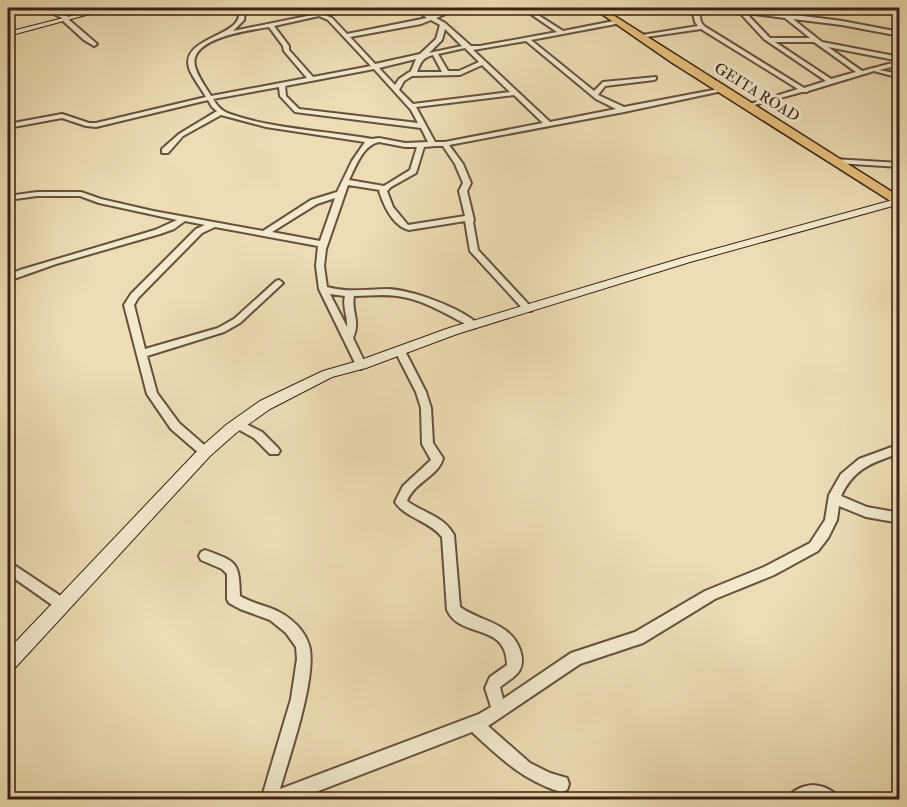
<svg xmlns="http://www.w3.org/2000/svg" width="907" height="807" viewBox="0 0 907 807" font-family="'IM FELL Double Pica',serif">
  <style>
    .lines { fill: none; stroke-linecap: round; stroke-linejoin: round }
    .street-casing { stroke: #66513d; stroke-width: 4 }
    .secondary-casing { stroke: #392215; stroke-width: 2 }
    .highway-casing { stroke: #392215; stroke-width: 3 }
    .street { fill: #f3e9cf; fill-rule: evenodd }
    .secondary { fill: #f3e9cf; fill-rule: evenodd }
    .highway { fill: #e6be7a; fill-rule: evenodd }
    .labels { text-anchor: middle; stroke-width: 6; stroke-linejoin: round; paint-order: stroke }
    .far-street-label { font-size: 15px; fill: #392215; stroke: #f3e9cf }
  </style>
  <rect width="100%" height="100%" fill="#edddb5"/>
  <filter id="stains"><feTurbulence type="fractalNoise" baseFrequency=".00333" numOctaves="4"/><feColorMatrix values="0 0 0 0 .2 0 0 0 0 .09 0 0 0 0 .02 0 0 0 .5 -.17"/></filter>
  <radialGradient id="worn" r=".72"><stop offset=".6" stop-color="#630" stop-opacity="0"/><stop offset="1" stop-color="#630" stop-opacity=".3"/></radialGradient>
  <g class="lines">
    <g class="street-casing">
      <g id="street">
        <polygon points="8,8 12,8 8,10"/>
        <polygon points="42,8 48,8 69,17 68,19 97,44 94,46 84,40 62,20 62,18"/>
        <polygon points="194,8 207,8 204,10"/>
        <path d="M238,8H242L245,11L244,20L233,31L347,8H354V9L325,15L332,18L347,34L427,18L413,8H418L432,16L455,8H460L436,18L445,23L471,46H480L557,32L522,8H527L563,31L619,20L621,23L531,40L594,91L603,82L656,77V79L654,80L605,86L598,95L624,107L724,88L727,90L624,112L449,145L463,164L471,183L467,191L474,220L473,222L478,250L531,307L533,309L531,311H525L470,251L465,221L409,230C393,226 384,206 379,191L380,190L348,185L326,249L324,266L327,287C347,293 367,289 388,289C412,290 462,308 479,325L474,328L471,327C448,315 423,299 397,296C383,294 368,296 354,296C351,313 361,320 353,338L366,365L361,369L356,365L319,289L316,266L318,246L215,227L202,233L138,298L134,305L145,349L218,328L234,319L276,281L279,280L283,283L240,323L224,332L147,356L157,393L179,423L209,449L211,452L209,455H201L171,429L147,394L124,305L131,294L196,229L205,225L185,221L174,229L160,234L56,264L8,281V275L20,270L155,230L177,220L99,203L80,196H37L8,200V196L37,192H81L101,199L153,211L263,231L311,200L337,192L352,161L365,142L266,127L221,115L183,136L168,153H162V149L179,134L217,111L212,107L208,100L96,127L86,126L62,118L8,128V124L62,114L89,123H96L206,97C201,88 192,77 189,68C180,35 249,37 238,8ZM319,16L328,20L371,66L313,77L289,50V46L274,26ZM431,20L440,25L436,39L420,54L375,64L350,37L421,24ZM269,27L283,46L284,51L307,78L211,96C206,87 197,76 195,66C188,38 251,30 269,27ZM445,29L462,46L429,53L442,40ZM526,41L596,99L616,109L550,122L473,50ZM465,48L479,62L459,71H448L438,54ZM433,55L442,72H417C421,62 422,58 433,55ZM416,59L411,71L399,79L395,85L379,68ZM482,65L510,92L413,104L399,90L404,81L412,76L460,75ZM374,69L411,110L418,123L299,109L286,96L285,86ZM279,87L280,96L295,112L421,128L428,142L405,143L379,138L372,139C328,131 272,129 230,114C223,112 217,106 213,99ZM514,95L543,123L445,142H435L416,107ZM379,142L405,147H417L410,170L384,186L349,180C356,166 363,145 379,142ZM436,146H443L455,164L463,183L459,191L465,216L408,225L393,207L387,191L391,187L416,173L424,147ZM335,198L320,241L272,232L317,204ZM330,294L345,296C342,307 348,316 347,327Z"/>
        <path d="M692,8H698L701,22L704,26L804,88L826,81L764,39L740,13L712,10L710,8H740L842,21L900,32V36L842,25L793,19L822,42L900,57V61L828,47L862,71L900,61V65L879,70L900,74V78L874,71L808,91L807,92H802L747,107V105L798,89L701,29L639,38L636,36L698,26L695,22ZM746,13L785,18L810,38H770ZM775,42H814L856,72L831,79Z"/>
        <polygon points="862,8 871,8 900,12 900,15"/>
        <polygon points="833,159 900,163 900,167 836,163 833,163"/>
        <path d="M400,348L405,351L426,392L431,408L433,443L443,458C439,476 414,482 407,501C423,513 444,516 454,535L460,607C481,622 510,622 520,650C527,671 515,676 500,687L503,699L571,653L635,632L705,591L764,567L810,543L825,520L829,495L841,474L859,459L900,444V453C872,463 854,468 841,496L867,507L900,513V523L866,517L839,506L837,520L828,538L818,551L774,575L715,599L643,643L580,664L488,726L530,763L550,773L567,778L569,784L567,790L561,792C524,781 500,758 472,732L295,800H261L291,699L297,659L296,647L286,633L270,620L240,609L229,603L227,599V574L222,569L201,560L199,556L201,552L205,550C237,562 239,561 240,596C257,606 275,606 290,619C299,626 306,635 309,645C318,675 289,758 280,789L479,714L491,707L485,688L490,677L507,665C507,622 460,639 447,610L442,537C430,521 405,518 395,502L403,486L431,460L422,444L421,408L416,392L395,351Z"/>
        <polygon points="238,420 262,432 278,448 280,451 278,454 270,454 254,438 234,427 233,424 234,421"/>
        <polygon points="8,561 68,601 70,605 68,609 63,611 58,609 8,574"/>
        <path d="M813,785C823,786 835,790 839,800H787C791,790 803,786 813,785Z"/>
      </g>
    </g>
    <g class="secondary-casing">
      <g id="secondary">
        <polygon points="103,8 112,8 8,36 8,32"/>
        <polygon points="900,198 900,204 690,262 457,334 366,368 332,377 270,409 236,433 210,456 14,669 8,672 8,650 200,448 226,425 260,401 323,371 358,361 449,328 682,258"/>
      </g>
    </g>
    <g class="highway-casing">
      <polygon id="highway" points="593,8 602,8 900,197 900,207 671,62"/>
    </g>
    <use href="#street" class="street"/>
    <use href="#secondary" class="secondary"/>
    <use href="#highway" class="highway"/>
  </g>
  <g class="labels">
    <g class="far-street-label">
      <text transform="translate(757 92) rotate(32)" y="5">GEITA ROAD</text>
    </g>
  </g>
  <rect width="907" height="807" fill="none" stroke="#edddb5" stroke-width="30"/>
  <rect x="9" y="9" width="889" height="789" fill="none" stroke="#392215" stroke-width="3"/>
  <rect x="15" y="15" width="877" height="777" fill="none" stroke="#392215" stroke-width="1.5"/>
  <rect width="100%" height="100%" filter="url(#stains)"/>
  <rect width="100%" height="100%" fill="url(#worn)"/>
</svg>
